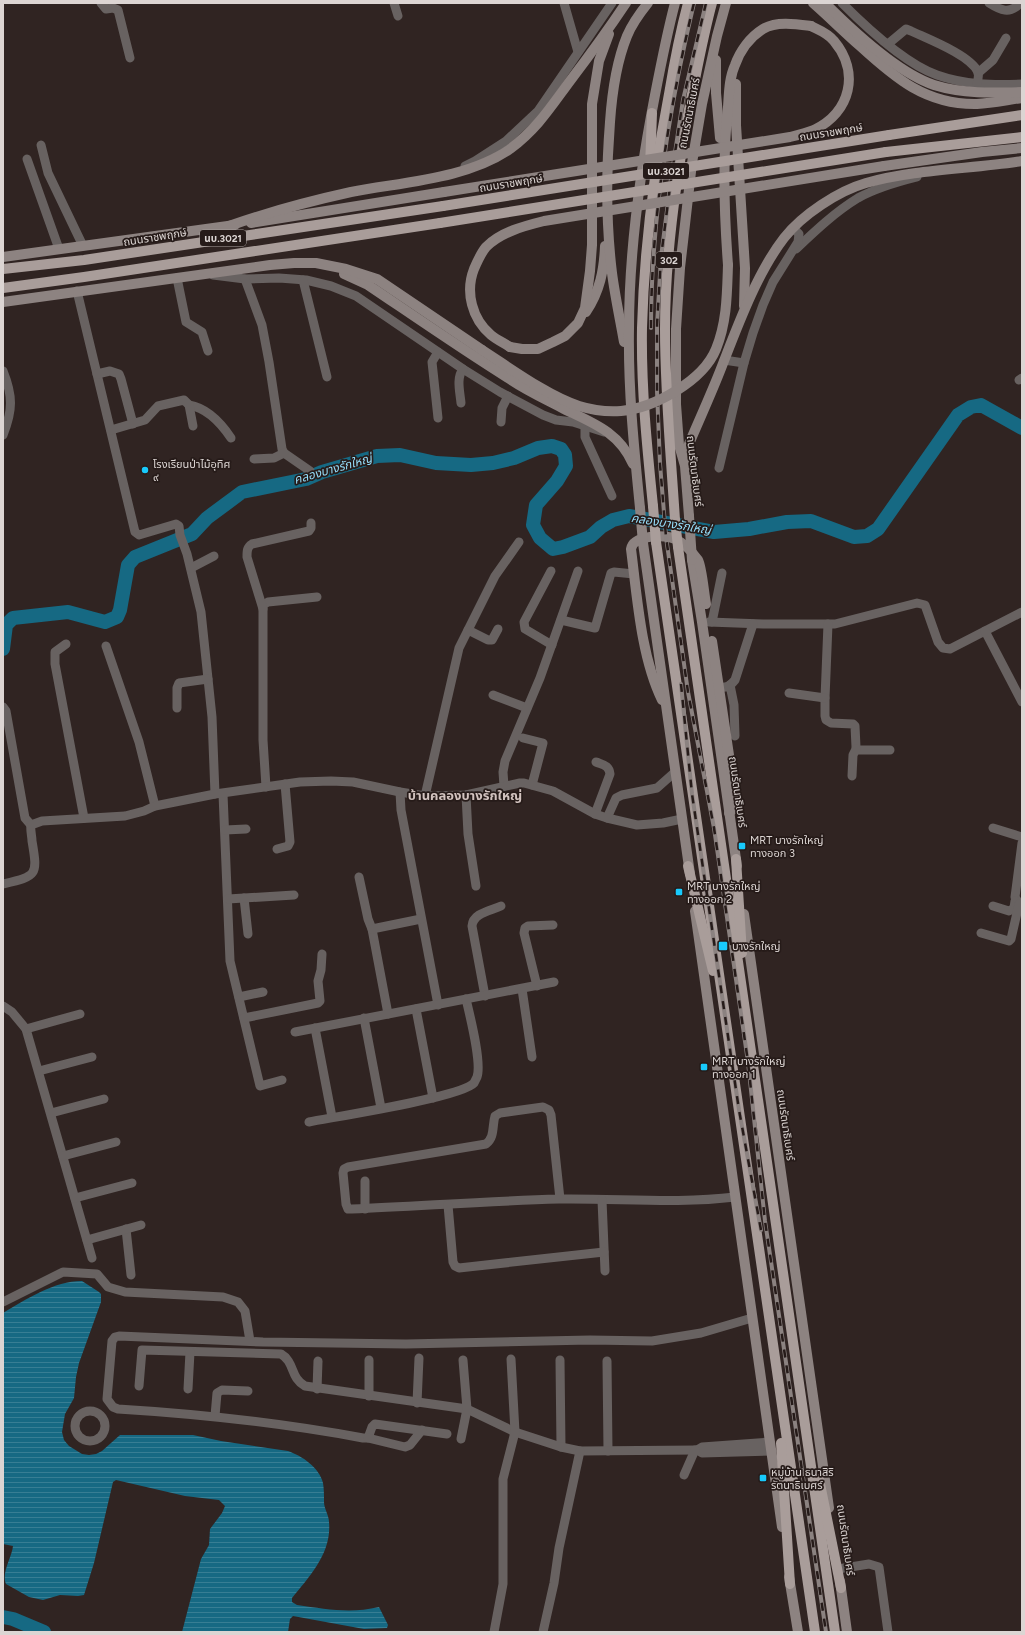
<svg xmlns="http://www.w3.org/2000/svg" width="1025" height="1635" viewBox="0 0 1025 1635" font-family="Figtree,'Noto Sans Thai',sans-serif">
  <style>
    .water { fill: url(#water-rules) }
    .lines { fill: none; stroke-linecap: round; stroke-linejoin: round }
    .river { stroke: #166983; stroke-width: 14 }
    .minor { stroke: #686261; stroke-width: 9 }
    .secondary { stroke: #8d8381; stroke-width: 10 }
    .primary { stroke: #a99d9a; stroke-width: 10 }
    .rail-casing { stroke: #8b8280; stroke-width: 4 }
    .rail { stroke: #261b19; stroke-width: 2.5; stroke-dasharray: 8; stroke-linecap: butt }
    .secondary-bridge { stroke: #8d8381; stroke-width: 10 }
    .primary-bridge { stroke: #a99d9a; stroke-width: 10 }
    .poi-dot { fill: #18cafc; stroke: #261b19; stroke-width: 1.5 }
    .labels { text-anchor: middle; stroke-width: 3.5; stroke-linejoin: round; paint-order: stroke }
    .shield { fill: #261b19; stroke: #a59d9b; stroke-width: 1 }
    .shield-label { font-size: 10px; font-weight: bold; fill: #dcd5d3 }
    .street-label { font-size: 11px; fill: #dcd5d3; stroke: #261b19 }
    .poi-label { font-size: 11px; fill: #dcd5d3; stroke: #261b19; text-anchor: start }
    .water-label { font-size: 12px; font-style: italic; fill: #95ddf9; stroke: #261b19 }
    .quarter-label { font-size: 13px; font-weight: bold; fill: #d2c3bf; stroke: #261b19 }
  </style>
  <defs>
    <pattern id="water-rules" width="6" height="5" patternUnits="userSpaceOnUse"><rect width="6" height="5" fill="#166983"/><path d="M0 2.5h6" fill="none" stroke="#377e94"/></pattern>
  </defs>
  <rect width="100%" height="100%" fill="#302422"/>
  <path class="water" d="M82,1281L99,1292L101,1294V1302L79,1363L76,1377L74,1398L65,1414L62,1432L64,1440L69,1446L82,1454L89,1455L96,1454L102,1451L120,1435H193L221,1441L288,1451C302,1456 319,1467 323,1483C324,1489 324,1495 324,1502C324,1509 329,1515 329,1522C332,1553 309,1577 292,1598V1602L297,1605C326,1609 350,1614 379,1607L388,1625L387,1628L364,1629L293,1616L290,1619L288,1632H182L201,1559L209,1545L210,1529L222,1513L225,1506L219,1500L185,1496L116,1480L113,1482L94,1563L84,1595L78,1596L60,1595L43,1600L29,1597L6,1584C1,1573 12,1557 13,1546L3,1544V1313C27,1299 54,1281 82,1281Z"/>
  <g class="lines">
    <g class="river">
      <polyline points="3,649 6,625 13,618 68,612 105,622 117,617 120,610 128,565 135,557 192,534 207,518 242,492 306,479 322,472 377,456 400,455 436,463 471,465 493,463 514,458 538,448 552,446 561,449 565,455 566,466 557,481 536,505 533,525 540,538 553,549 563,547 590,537 601,527 613,520 629,516 714,532 749,529 787,522 811,521 854,537 867,536 878,529 958,415 971,407 981,405 1022,428"/>
      <polyline points="3,1617 13,1619 44,1632"/>
    </g>
    <g class="minor">
      <polyline points="101,3 106,9 113,8 118,10 130,58"/>
      <polyline points="394,3 398,16"/>
      <polyline points="564,3 578,52"/>
      <path d="M842,3C866,27 906,64 937,75C965,85 993,85 1022,84"/>
      <path d="M989,3C1000,10 1010,15 1020,3"/>
      <path d="M888,44L906,29L911,31C928,39 970,55 978,72C979,75 978,80 977,84"/>
      <polyline points="978,73 993,60 1006,38"/>
      <polyline points="41,145 48,173 83,246"/>
      <polyline points="27,159 59,249"/>
      <polyline points="465,166 475,161 506,141 538,111 612,3"/>
      <path d="M796,249C815,231 835,212 858,198C876,188 897,182 917,177"/>
      <polyline points="213,275 245,279 279,278 306,280 331,286 356,296 463,369 500,392 543,415 556,420 573,422 604,432"/>
      <polyline points="177,278 186,322 202,332 208,351"/>
      <polyline points="245,279 262,325 269,362 282,449 284,453 310,471"/>
      <polyline points="303,280 327,377"/>
      <polyline points="77,291 135,532 139,535 176,524 179,526 180,535 187,554 201,612 212,717 215,794"/>
      <polyline points="724,360 744,363"/>
      <path d="M3,371C13,396 13,410 3,435"/>
      <polyline points="97,374 110,371 119,374 121,379 133,424"/>
      <polyline points="1019,380 1022,378"/>
      <path d="M461,403C460,392 456,378 463,369"/>
      <path d="M189,405C207,408 221,423 231,438"/>
      <polyline points="438,418 432,362 438,352"/>
      <polyline points="501,422 502,408 508,396"/>
      <polyline points="585,426 585,437 612,496"/>
      <polyline points="111,430 145,420 158,406 184,400 189,405 193,426"/>
      <polyline points="254,459 274,458 284,453"/>
      <polyline points="719,468 744,363 753,333 763,305 773,282 798,242 799,234 793,228"/>
      <polyline points="191,568 214,556"/>
      <polyline points="551,571 524,622 525,629 552,645"/>
      <polyline points="263,609 263,605 268,602 317,597"/>
      <polyline points="561,620 595,628 611,573 614,572 634,574"/>
      <polyline points="709,622 763,624 835,624 917,603 925,605 938,642 943,648 950,649 1022,612"/>
      <polyline points="712,622 722,573"/>
      <polyline points="828,624 825,698 825,716 826,720 831,723 853,724 855,726 856,747 858,750 890,750"/>
      <polyline points="468,630 488,640 492,640 498,629"/>
      <polyline points="985,631 1022,702"/>
      <polyline points="66,644 55,652 55,664 84,818"/>
      <polyline points="106,646 139,742 155,806"/>
      <polyline points="730,685 734,705 735,736"/>
      <path d="M719,687C727,688 730,686 735,680L753,624"/>
      <polyline points="789,693 825,698"/>
      <polyline points="493,695 527,708"/>
      <polyline points="3,707 6,711 25,818 31,825"/>
      <polyline points="177,708 177,688 179,683 208,679"/>
      <polyline points="523,738 543,743 532,785"/>
      <polyline points="852,776 853,755 856,749"/>
      <polyline points="504,786 503,772 505,761 540,678 578,571"/>
      <path d="M266,787L263,740V609L247,557C247,551 247,547 252,544L309,531L311,528V523"/>
      <polyline points="400,792 401,810 438,1005"/>
      <polyline points="223,794 230,961 260,1086 282,1080"/>
      <polyline points="466,795 468,834 476,886"/>
      <polyline points="425,796 459,648 495,576 519,542"/>
      <path d="M595,814L610,774C609,765 603,765 596,762"/>
      <polyline points="607,818 616,798 622,795 657,788 675,772"/>
      <polyline points="993,828 1022,837"/>
      <polyline points="225,830 246,829"/>
      <polyline points="1022,843 1015,897 1019,904 1022,905"/>
      <polyline points="277,849 288,846 290,842 285,784"/>
      <polyline points="359,877 368,919 372,929 388,1014"/>
      <path d="M3,884C37,876 38,876 32,841C32,836 30,830 31,825L42,821L125,816L144,811L155,806L215,794L300,782L331,781L353,782L400,792L425,796L466,795L520,783H524L553,791L595,814L607,818L637,825L663,823L682,819"/>
      <polyline points="244,898 248,934"/>
      <polyline points="228,899 294,895"/>
      <polyline points="993,906 1009,911 1014,908 1015,901"/>
      <polyline points="372,929 421,919"/>
      <polyline points="981,933 1009,941 1011,939 1019,904"/>
      <polyline points="537,986 524,933 525,928 528,926 553,925"/>
      <polyline points="522,989 532,1057"/>
      <path d="M485,996L472,926C473,913 490,911 501,906"/>
      <polyline points="239,997 263,992"/>
      <polyline points="3,1006 12,1012 26,1029 92,1258"/>
      <polyline points="416,1009 433,1098"/>
      <polyline points="244,1018 318,1003 320,1001 318,981 321,970 322,954"/>
      <polyline points="364,1018 381,1108"/>
      <polyline points="315,1028 332,1117"/>
      <polyline points="26,1029 80,1014"/>
      <polyline points="295,1032 554,982"/>
      <polyline points="39,1071 92,1057"/>
      <polyline points="51,1113 104,1099"/>
      <path d="M309,1122C334,1117 462,1097 474,1083C475,1081 476,1079 477,1077C482,1063 470,1016 466,999"/>
      <polyline points="63,1156 116,1142"/>
      <polyline points="365,1181 365,1209"/>
      <polyline points="75,1198 132,1183"/>
      <path d="M560,1199L551,1115L549,1110L543,1107L500,1113L495,1116C492,1126 495,1137 486,1144L348,1167L344,1169L343,1173L346,1204L348,1209H352C421,1206 490,1201 559,1199C618,1198 677,1204 735,1197"/>
      <polyline points="602,1200 605,1271"/>
      <polyline points="448,1205 453,1262 455,1266 459,1268 604,1252"/>
      <polyline points="126,1229 131,1275"/>
      <polyline points="87,1240 141,1225"/>
      <polyline points="3,1302 63,1272 97,1274 108,1287 125,1292 223,1297 238,1302 245,1311 250,1341"/>
      <polyline points="560,1360 561,1447"/>
      <polyline points="607,1361 608,1451"/>
      <path d="M139,1386L142,1350L281,1354C295,1362 290,1378 305,1386L467,1409L515,1432L561,1447L580,1451L697,1450"/>
      <polyline points="188,1389 190,1352"/>
      <polyline points="317,1389 318,1361"/>
      <polyline points="369,1396 369,1360"/>
      <polyline points="417,1403 419,1358"/>
      <circle cx="90" cy="1426" r="15"/>
      <polyline points="215,1416 217,1393 222,1390 248,1391"/>
      <path d="M447,1434L375,1424L372,1427L368,1438H363C282,1423 200,1414 118,1409L113,1407L107,1399L112,1341L115,1337L119,1336L263,1342L406,1344L590,1340L652,1341L701,1333L752,1318"/>
      <polyline points="368,1438 405,1447 410,1445 422,1430"/>
      <polyline points="461,1439 467,1409 463,1360"/>
      <polyline points="770,1442 702,1447 697,1450 702,1453 772,1451"/>
      <polyline points="684,1475 695,1450"/>
      <polyline points="838,1569 869,1564 879,1567 888,1632"/>
      <polyline points="494,1632 503,1584 503,1479 515,1432 511,1359"/>
      <polyline points="543,1632 554,1583 559,1548 580,1451"/>
    </g>
    <g class="secondary">
      <path d="M813,3C829,17 844,32 860,46C895,78 926,105 977,104C992,103 1007,100 1022,98"/>
      <path d="M825,3C852,30 898,73 934,85C963,94 992,93 1022,92"/>
      <polyline points="716,60 716,93 720,138"/>
      <polyline points="736,84 736,125 745,268 744,306"/>
      <polyline points="884,166 982,152 1022,148"/>
      <polyline points="251,223 444,192"/>
      <path d="M229,226C269,212 310,201 351,192C402,182 467,179 510,149C537,129 550,108 570,81C589,56 608,30 626,3"/>
      <polyline points="3,257 235,225"/>
      <path d="M728,265C724,212 722,160 728,107C729,93 729,78 735,65C740,51 750,37 763,29C776,21 796,24 811,26"/>
      <path d="M344,274L368,285C414,316 460,348 508,378C525,390 545,399 564,409C593,423 619,432 633,464"/>
      <polyline points="3,302 270,265 294,263 316,263 346,269 377,279 482,350"/>
      <path d="M586,312C600,291 604,270 605,246"/>
      <path d="M624,342C620,319 615,296 612,273C606,223 606,172 610,122C612,93 616,63 627,36C632,24 640,13 648,3"/>
      <polyline points="510,347 522,349 538,349 553,342 565,336 578,323 585,308 590,271 592,245 592,104 599,61 609,34"/>
      <path d="M685,463L689,444C700,418 712,392 722,366C738,325 757,273 784,238C802,215 838,191 866,183C915,169 972,169 1022,161"/>
      <path d="M640,508C634,448 628,389 629,329C629,251 640,172 655,95C661,64 667,33 675,3"/>
      <polyline points="689,516 685,466 679,445 676,404 676,329 680,268 692,163 702,104 717,36 726,3"/>
      <polyline points="643,543 690,874"/>
      <polyline points="692,560 702,622 737,866"/>
      <polyline points="712,641 736,802 735,807 729,813"/>
      <path d="M662,700C641,657 637,596 631,549C633,535 665,534 675,539C684,543 693,553 698,560C702,567 704,594 706,604"/>
      <polyline points="695,911 782,1527"/>
      <polyline points="744,914 829,1508"/>
      <polyline points="789,1577 798,1632"/>
      <polyline points="840,1581 847,1632"/>
    </g>
    <g class="primary">
      <polyline points="889,135 1022,115"/>
      <polyline points="886,152 1022,137"/>
      <polyline points="650,168 652,113"/>
      <polyline points="3,269 84,260 443,206"/>
      <polyline points="3,288 84,277 440,223"/>
      <path d="M653,506C647,447 641,387 642,328C644,249 654,172 669,94C674,64 680,33 688,3"/>
      <path d="M675,520C671,457 665,393 665,329C665,254 676,178 690,104C697,70 703,36 712,3"/>
      <polyline points="656,542 815,1632"/>
      <polyline points="678,547 835,1632"/>
      <polyline points="736,859 742,953"/>
      <polyline points="688,866 713,971"/>
      <polyline points="781,1443 790,1584"/>
      <polyline points="819,1479 841,1588"/>
    </g>
    <g class="rail-casing">
      <g id="rail">
        <polyline points="706,3 683,100 671,179 661,257 657,325 657,391 660,464 666,537 688,692 714,828 748,1062 765,1221 826,1632"/>
        <path d="M651,328C651,220 669,108 694,3"/>
        <polyline points="681,684 692,794 739,1110 761,1230"/>
      </g>
    </g>
    <use href="#rail" class="rail"/>
    <g class="secondary-bridge">
      <path d="M444,192L790,137C798,135 806,133 814,130C851,112 860,72 834,41C828,33 819,30 811,26"/>
      <path d="M510,347C504,343 497,340 491,335C472,319 465,292 474,269C477,262 481,253 486,247C501,232 524,226 544,221L884,166"/>
      <path d="M482,350C510,368 548,396 579,406C592,410 607,412 621,411C654,408 703,381 716,349C727,322 727,294 728,265"/>
      <polyline points="640,508 643,543"/>
      <polyline points="689,516 692,560"/>
    </g>
    <g class="primary-bridge">
      <polyline points="443,206 889,135"/>
      <polyline points="440,223 886,152"/>
      <polyline points="653,506 656,542"/>
      <polyline points="675,520 678,547"/>
    </g>
  </g>
  <g class="poi-dot">
    <circle cx="145" cy="470" r="4"/>
    <rect x="738" y="842" width="8" height="8" rx="2"/>
    <rect x="675" y="888" width="8" height="8" rx="2"/>
    <rect x="718" y="941" width="10" height="10" rx="2"/>
    <rect x="700" y="1063" width="8" height="8" rx="2"/>
    <rect x="759" y="1474" width="8" height="8" rx="2"/>
  </g>
  <g class="labels">
    <g class="shield">
      <rect x="643" y="163" width="46" height="16" rx="3"/>
      <rect x="200" y="230" width="46" height="16" rx="3"/>
      <rect x="656" y="252" width="26" height="16" rx="3"/>
    </g>
    <g class="shield-label">
      <text x="666" y="175">นบ.3021</text>
      <text x="223" y="242">นบ.3021</text>
      <text x="669" y="264">302</text>
    </g>
    <g class="street-label">
      <text transform="translate(689 113) rotate(-79)" y="4">ถนนรัตนาธิเบศร์</text>
      <text transform="translate(831 132) rotate(-9)" y="4">ถนนราชพฤกษ์</text>
      <text transform="translate(511 183) rotate(-9)" y="4">ถนนราชพฤกษ์</text>
      <text transform="translate(155 237) rotate(-9)" y="4">ถนนราชพฤกษ์</text>
      <text transform="translate(695 471) rotate(83)" y="4">ถนนรัตนาธิเบศร์</text>
      <text transform="translate(738 792) rotate(82)" y="4">ถนนรัตนาธิเบศร์</text>
      <text transform="translate(786 1125) rotate(82)" y="4">ถนนรัตนาธิเบศร์</text>
      <text transform="translate(846 1540) rotate(82)" y="4">ถนนรัตนาธิเบศร์</text>
    </g>
    <g class="poi-label">
      <text x="153" y="468">โรงเรียนป่าไม้อุทิศ<tspan x="153" dy="13">๙</tspan></text>
      <text x="750" y="844">MRT บางรักใหญ่<tspan x="750" dy="13">ทางออก 3</tspan></text>
      <text x="687" y="890">MRT บางรักใหญ่<tspan x="687" dy="13">ทางออก 2</tspan></text>
      <text x="732" y="950">บางรักใหญ่</text>
      <text x="712" y="1065">MRT บางรักใหญ่<tspan x="712" dy="13">ทางออก 1</tspan></text>
      <text x="771" y="1476">หมู่บ้าน ธนาสิริ<tspan x="771" dy="13">รัตนาธิเบศร์</tspan></text>
    </g>
    <g class="water-label">
      <text transform="translate(333 469) rotate(-16)" y="4">คลองบางรักใหญ่</text>
      <text transform="translate(671 524) rotate(9)" y="4">คลองบางรักใหญ่</text>
    </g>
    <g class="quarter-label">
      <text x="465" y="800">บ้านคลองบางรักใหญ่</text>
    </g>
  </g>
  <rect width="1025" height="1635" fill="none" stroke="#dcd5d3" stroke-width="8"/>
</svg>
